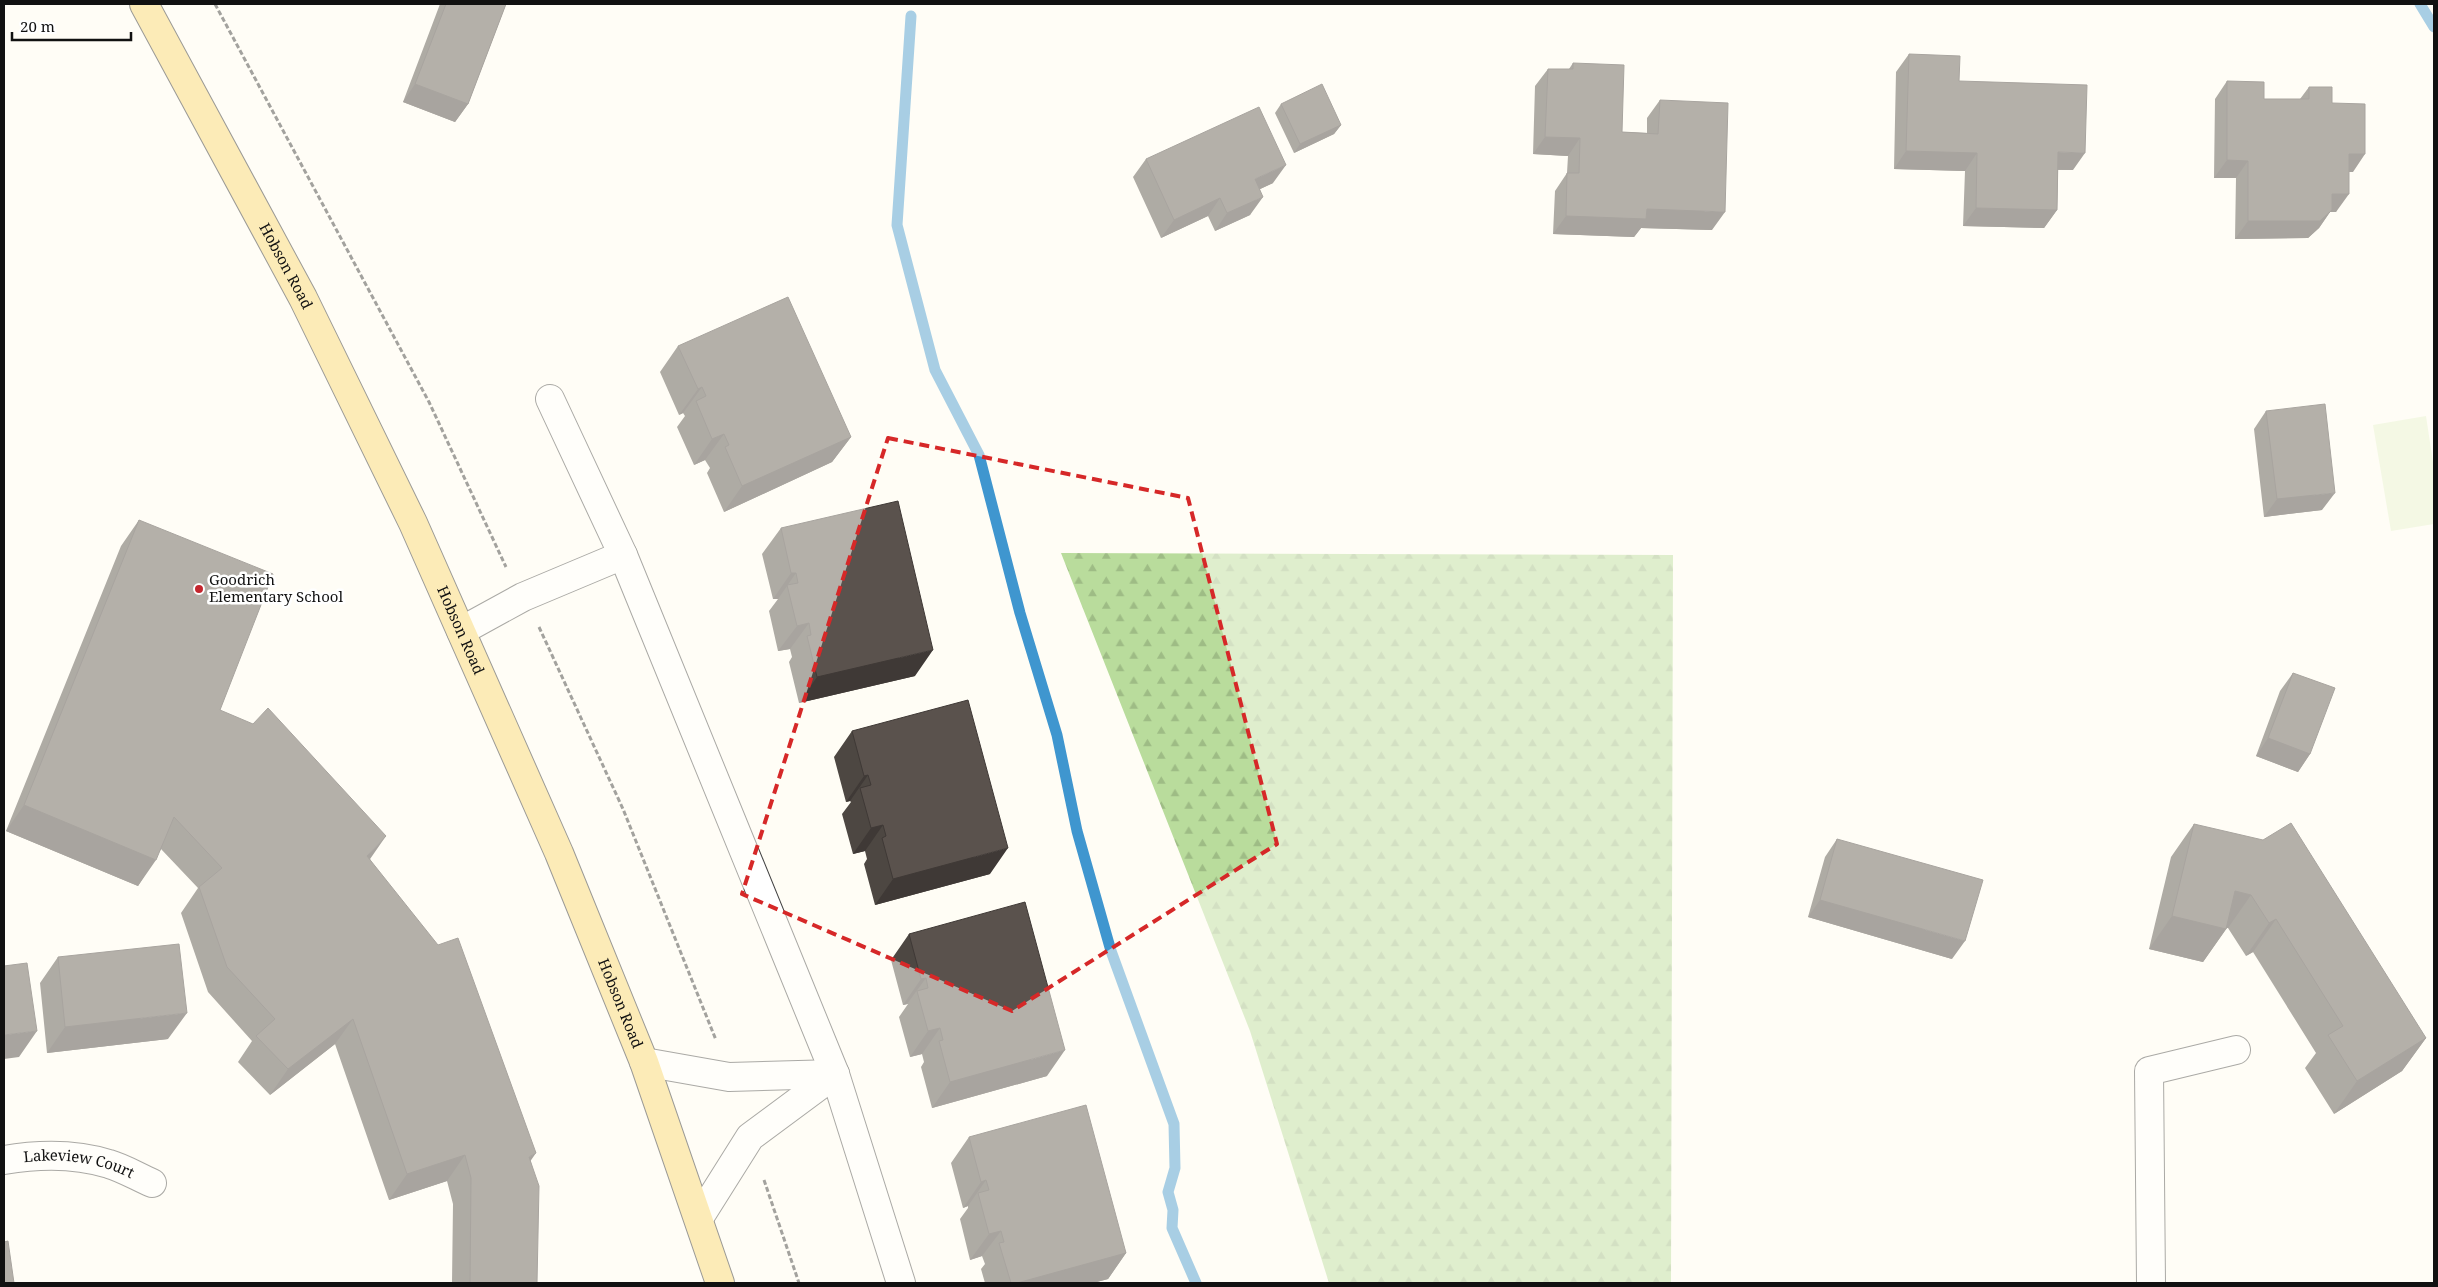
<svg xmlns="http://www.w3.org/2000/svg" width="2438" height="1287" viewBox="0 0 2438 1287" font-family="'Noto Serif',serif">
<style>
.forest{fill:url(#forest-firs)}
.pitch{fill:#e6f2cf}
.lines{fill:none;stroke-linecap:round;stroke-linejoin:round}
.stream{stroke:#3f96cf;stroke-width:11}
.minor-casing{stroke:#444;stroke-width:30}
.major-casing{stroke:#222;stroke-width:30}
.path{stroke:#333;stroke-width:3;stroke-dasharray:5 2.5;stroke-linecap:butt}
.minor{stroke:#fff;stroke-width:28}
.major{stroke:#f9d66b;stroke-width:28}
.wall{fill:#4d4742}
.shaded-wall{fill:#3f3936}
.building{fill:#5a524d;stroke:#3f3936}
.marked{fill:none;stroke:#d62828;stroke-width:4;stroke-dasharray:10 6;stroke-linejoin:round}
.poi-dot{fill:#c4262e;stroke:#fff;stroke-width:2}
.labels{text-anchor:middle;stroke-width:5;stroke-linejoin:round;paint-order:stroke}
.street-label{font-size:15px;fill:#111;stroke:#fff}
.poi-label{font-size:15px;fill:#111;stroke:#fff;text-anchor:start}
</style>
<defs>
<pattern id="forest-firs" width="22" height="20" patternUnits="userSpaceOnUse" patternTransform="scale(1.25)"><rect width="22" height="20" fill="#b9dc9c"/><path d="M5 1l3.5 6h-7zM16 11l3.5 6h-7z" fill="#9ebc85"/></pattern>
</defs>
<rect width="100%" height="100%" fill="#fffdf5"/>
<path class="forest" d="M1061,553l612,2 -2,728h-342l-79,-252z"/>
<path class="pitch" d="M2426,416l8,53v55l-43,7 -18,-106z"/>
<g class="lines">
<path class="stream" d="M2420,4l14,23
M911,16l-14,209 38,145 44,85 41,158 37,122 20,96 34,120 63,173 1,44 -7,24 5,18 -1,18 24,55"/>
<g class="minor-casing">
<g id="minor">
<path d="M550,399l73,156 212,519 66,209"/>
<path d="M461,631l62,-34 100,-42"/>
<path d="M644,1062l85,15 106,-3"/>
<path id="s1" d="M4,1160c35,-6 70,-7 105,4 14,4 29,13 43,19"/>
<path d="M699,1218l51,-81 85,-63"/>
<path d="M2151,1283l-2,-212 87,-21"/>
</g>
</g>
<g class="major-casing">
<g id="major">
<path id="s2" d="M144,4l159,294 110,225 146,330 85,209 76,221"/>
</g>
</g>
<path class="path" d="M215,4l214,398 77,165
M539,627l84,182 93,231
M764,1180l35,103"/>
<use href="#minor" class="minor"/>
<use href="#major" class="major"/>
</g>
<path class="wall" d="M440,4h66l-38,100 -13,18 -52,-20z
M1909,54l50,27 114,89h-15l-1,40 -13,18 -81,-2 2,-55 -71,-2 2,-97z
M1573,63l49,69 25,1v-15l13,-18 52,130 -71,-2 -7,9 -81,-3 2,-43 12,-18 1,-17 -35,-2 2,-68 13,-17h21z
M2227,81l37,18h36l9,-12 23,16 21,69h-4l-13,40h-6l-11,16 -11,10 -73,1 1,-61h-22l1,-79z
M1281,104l60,21 -7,9 -40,19 -19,-40z
M1146,159l127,24 -13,6 -10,26 -35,16 -7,-15 -47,22 -28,-61z
M678,346l173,91 -19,25 -108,50 -17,-39 3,-5 -5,-8 -11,5 -17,-38 8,-11 -2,-3 -4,2 -19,-43z
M2266,411l56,99 -58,7 -10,-88z
M139,520l81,190 150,149 161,303 6,121h-85l1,-79 -6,-23 -58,19 -54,-156 -65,51 -32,-33 14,-21 -44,-49 -27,-79 17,-25 -37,-39 -23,37 -132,-55 115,-285z
M781,528l134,148 -116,27 -10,-41 3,-5 -2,-8 -12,2 -9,-40 9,-12h-5l-11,-45z
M2293,673l17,81 -12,18 -42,-16 24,-65z
M852,731l138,143 -115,31 -11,-41 3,-5 -2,-8 -12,3 -11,-40 9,-12 -1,-1 -4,1 -12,-45z
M2194,824l232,214 -24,33 -68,43 -29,-46 11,-15 -63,-101 -7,4 -18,-28h-1l-24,34 -54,-13 22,-92z
M1837,839l115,120 -144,-42 17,-60z
M909,934l138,142 -115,32 -11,-41 3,-5 -2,-8 -12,3 -11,-40 9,-13 -5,1 -12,-45z
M58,957l110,82 -121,14 -7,-70z
M969,1137l157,116 -18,26 -15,4h-108l-4,-14 4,-5 -3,-8 -12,4 -10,-41 8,-11v-2l-5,2 -12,-45z"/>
<path class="shaded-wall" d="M415,84l53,20 -13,18 -52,-20z
M1341,125l-7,9 -40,19 6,-9z
M1545,137l35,1 -12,18 -35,-2z
M1906,151l71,2 -12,18 -71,-2z
M2058,152l27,1 -12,17 -27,-1z
M2349,154h16l-12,18h-17z
M2227,160l21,1 -12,17h-22z
M1286,165l-13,18 -30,14 12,-18z
M2332,194h17l-13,18h-6l-11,16 -11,10 -73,1 13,-18z
M1263,197l-13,18 -35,16 12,-18z
M1220,198l-12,18 -47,22 13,-18z
M1976,208l81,2 -13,18 -81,-2z
M1647,209l78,3 -13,18 -71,-2 -7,9 -81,-3 13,-18z
M702,387l-19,26 -4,2 19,-26z
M724,434l-19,26 -11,5 18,-26z
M851,437l-19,25 -108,50 18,-26z
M2335,493l-13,17 -58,7 13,-18z
M791,573h5l-18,26h-5z
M809,623l-19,26 -12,2 19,-25z
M933,650l-18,26 -116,27 18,-26z
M2268,738l42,16 -12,18 -42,-16z
M868,775l-18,26 -4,1 18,-26z
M24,805l132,55 -18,26 -132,-55z
M883,825l-18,26 -12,3 18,-26z
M386,836l-18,26 -1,-6z
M1008,848l-18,26 -115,31 18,-26z
M2235,891l16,4 -23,33 -16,-4z
M1820,900l145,41 -13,18 -144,-42z
M2172,916l54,13 -23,33 -54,-13z
M2276,919l-23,33 -7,4 23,-33z
M926,978l-19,26 -4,1 18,-26z
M187,1013l-19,26 -121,14 18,-26z
M353,1019l-18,25 -65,51 18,-26z
M940,1028l-18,26 -12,3 18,-26z
M37,1031l-18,26 -15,2v-24z
M2426,1038l-24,33 -68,43 23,-33z
M1065,1050l-18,26 -115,32 18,-26z
M536,1153l-18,26 11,-22z
M465,1155l-18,26 -58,19 18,-26z
M986,1180l-18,26 -5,2 18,-26z
M1001,1231l-19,25 -12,4 19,-26z
M1126,1253l-18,26 -15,4h-76z"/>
<path class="building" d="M446,4h60l-38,100 -53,-20z
M1909,54l51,2 -1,25 128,4 -2,68 -27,-1 -1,58 -81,-2 1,-55 -71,-2z
M1573,63l51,2 -2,67 36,2 2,-34 68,3 -3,109 -78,-3 -1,10 -80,-3 1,-43h12l1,-35 -35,-1 3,-68h25z
M2227,81l37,1v17h45v-12h23v16l33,1v50h-16v40h-17v16l-12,11h-72v-60l-21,-1z
M1322,84l19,41 -41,19 -19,-40z
M1259,107l27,58 -31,14 8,18 -36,16 -7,-15 -46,22 -28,-61z
M788,297l63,140 -109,49 -17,-39 4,-2 -5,-11 -12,5 -16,-38 10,-5 -4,-9 -4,2 -20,-43z
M2325,404l10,89 -58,6 -11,-88z
M898,501l35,149 -116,27 -10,-41 4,-1 -2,-12 -12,3 -10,-41 11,-2 -2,-10h-5l-10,-45z
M139,520l134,54 -53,136 33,14 15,-16 118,128 -19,20 71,89 20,-7 78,215 -7,4 10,29 -2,97h-67l1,-105 -6,-23 -58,19 -54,-155 -65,50 -32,-33 19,-17 -48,-52 -28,-80 23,-19 -48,-51 -18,43 -132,-55z
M2293,673l42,15 -25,66 -42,-16z
M968,700l40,148 -115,31 -11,-41 4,-2 -3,-11 -12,3 -11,-40 11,-3 -3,-10 -4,1 -12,-45z
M2291,823l135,215 -69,43 -29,-46 15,-9 -67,-107 -7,4 -18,-28 -16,-4 -9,38 -54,-13 22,-92 69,16z
M1837,839l146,41 -18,61 -145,-41z
M1025,902l40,148 -115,32 -11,-41 4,-1 -3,-12 -12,3 -11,-40 11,-3 -2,-10 -5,1 -12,-45z
M179,944l8,69 -122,14 -7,-70z
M27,963l10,68 -33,4v-69z
M1086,1105l40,148 -109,30h-6l-12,-40 5,-1 -3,-11 -12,3 -11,-41 11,-3 -3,-10 -5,2 -12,-45z
M8,1241l6,42h-10v-41z"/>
<path d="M0 0H2438V1287H0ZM888,438l300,60 89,346 -265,167 -270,-117z" fill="#fffdf5" fill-opacity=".55" fill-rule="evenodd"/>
<path class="marked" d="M888,438l300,60 89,346 -265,167 -270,-117z"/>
<circle class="poi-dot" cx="199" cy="589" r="5"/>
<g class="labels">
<g class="street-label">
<text dy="5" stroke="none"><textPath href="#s2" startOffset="298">Hobson Road</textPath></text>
<text dy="5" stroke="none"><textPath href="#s2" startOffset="702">Hobson Road</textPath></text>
<text dy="5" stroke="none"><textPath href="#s2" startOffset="1108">Hobson Road</textPath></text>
<text dy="5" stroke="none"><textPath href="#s1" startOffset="76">Lakeview Court</textPath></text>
</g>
<g class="poi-label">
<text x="209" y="585">Goodrich<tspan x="209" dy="17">Elementary School</tspan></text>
</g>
</g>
<rect width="2438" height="1287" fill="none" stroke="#111111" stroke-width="10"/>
<path d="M12 32v8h119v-8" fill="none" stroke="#111111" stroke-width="2.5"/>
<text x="20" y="32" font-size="15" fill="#111111" stroke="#ffffff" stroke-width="4" paint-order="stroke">20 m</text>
</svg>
